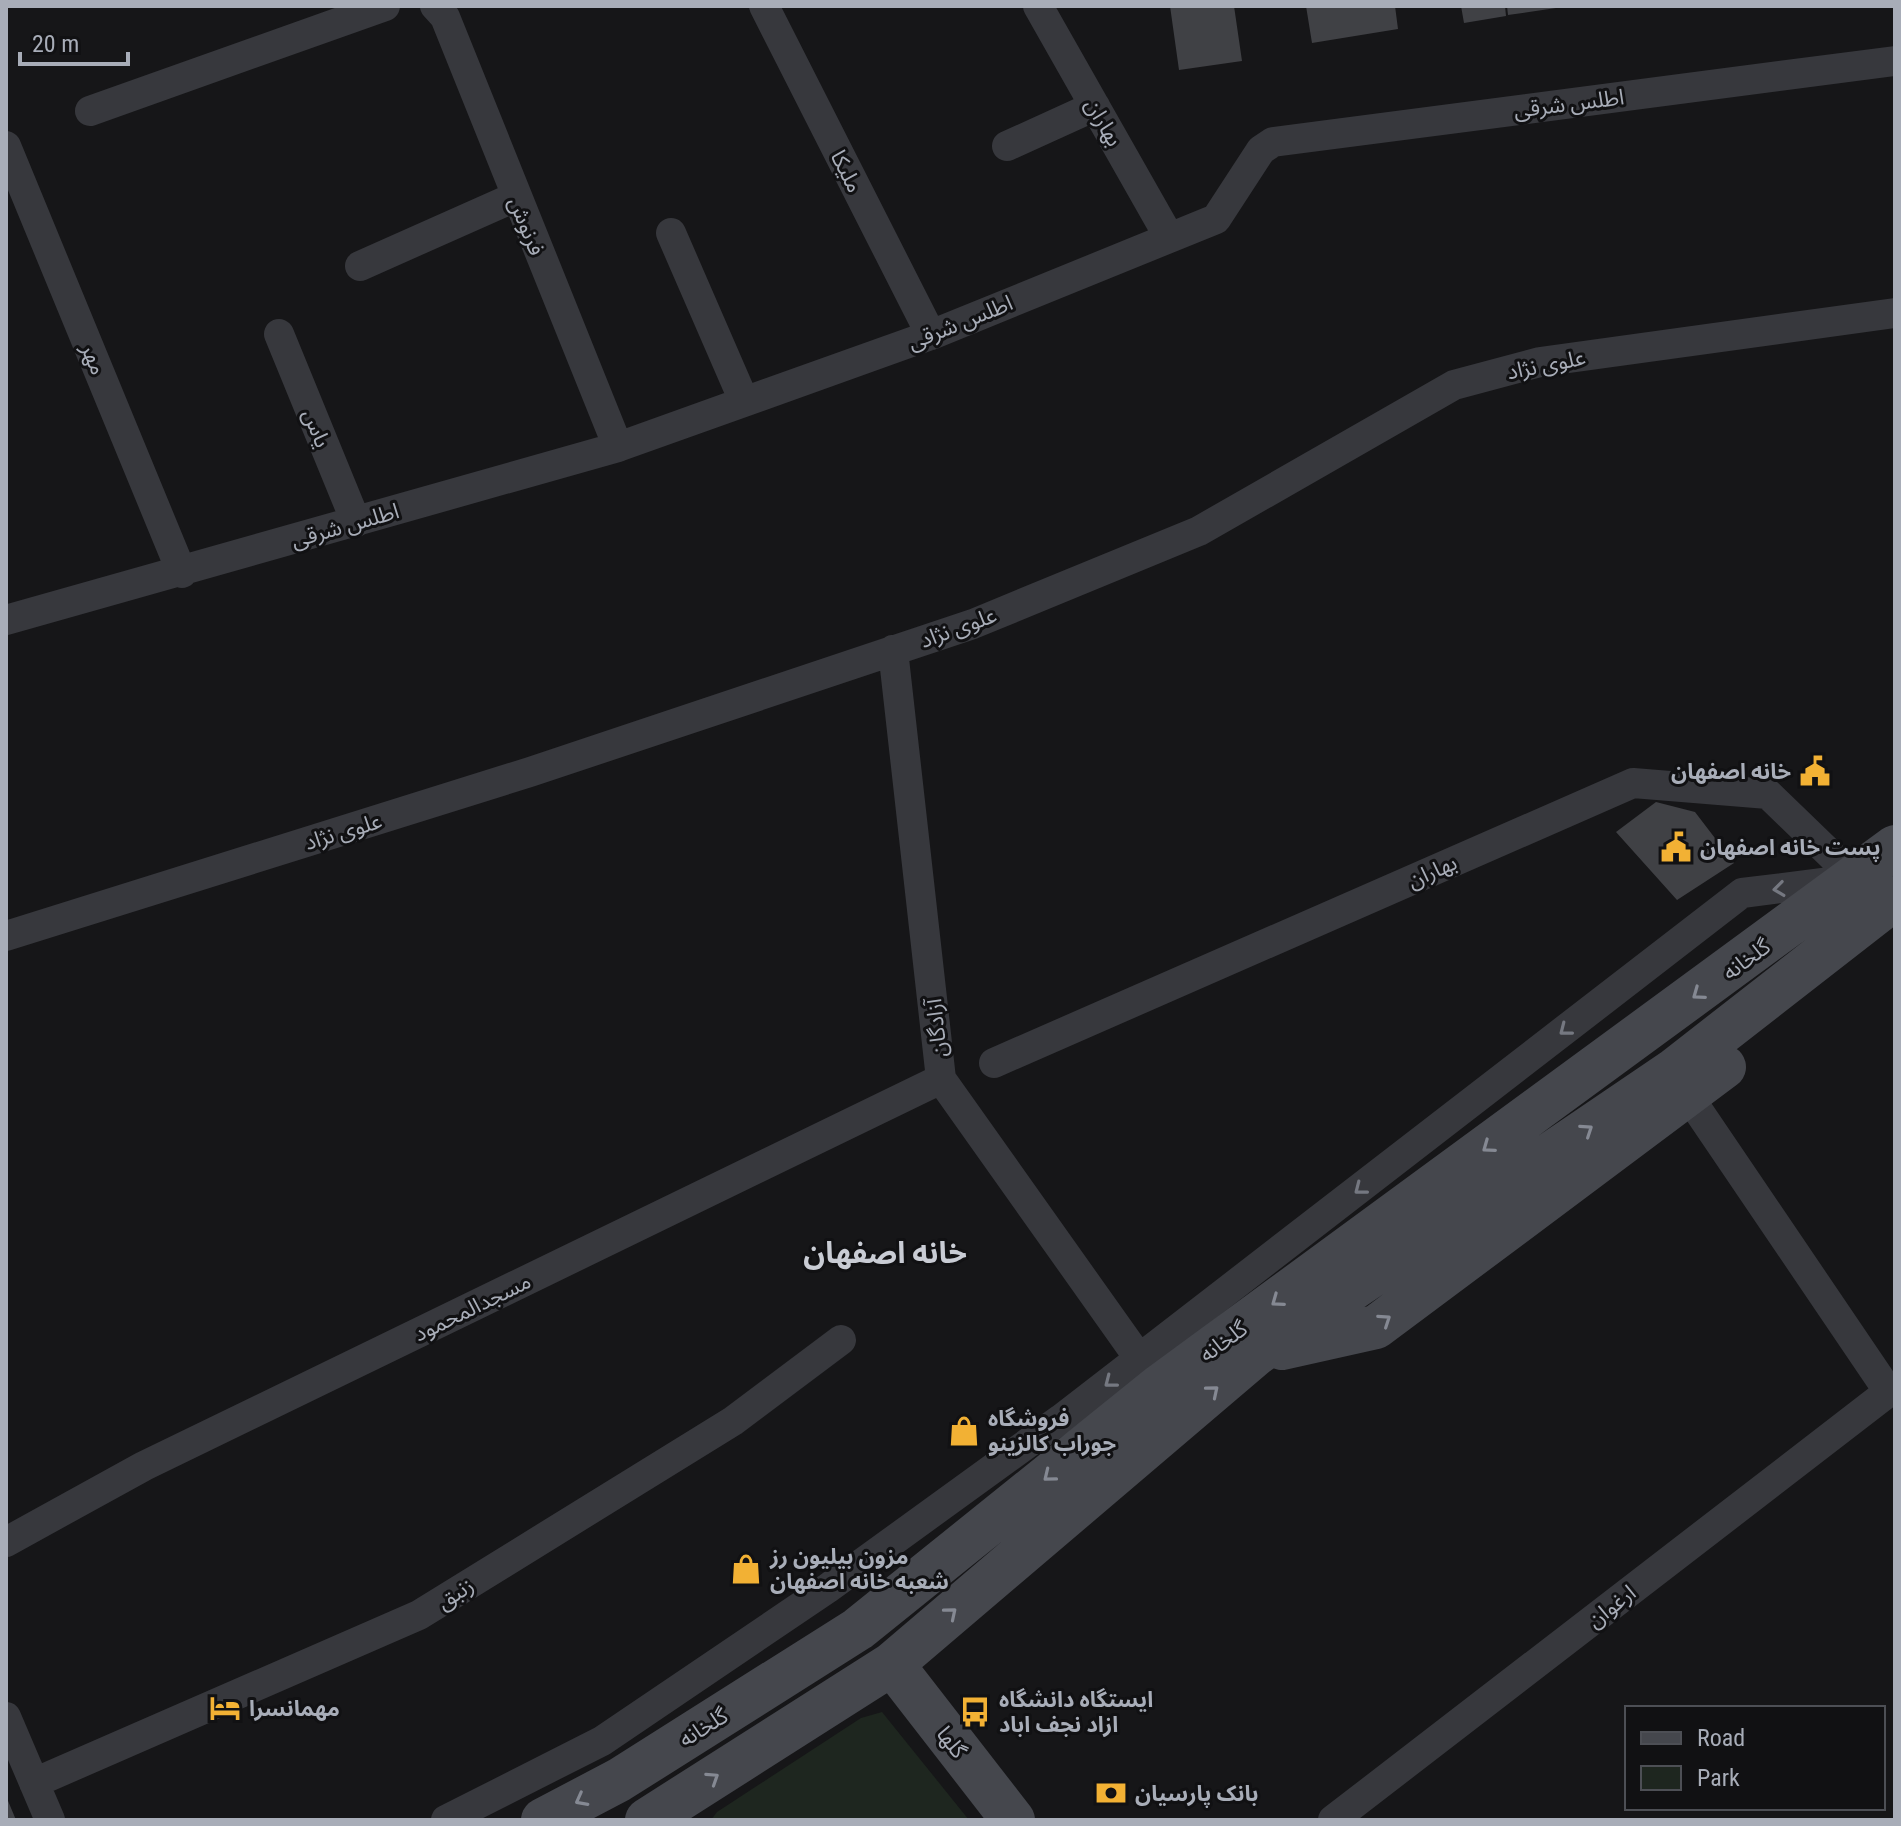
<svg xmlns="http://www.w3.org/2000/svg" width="1901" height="1826" viewBox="0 0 1901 1826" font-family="'Roboto Condensed','Noto Sans Arabic',sans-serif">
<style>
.green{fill:#1e261f}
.building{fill:#404145}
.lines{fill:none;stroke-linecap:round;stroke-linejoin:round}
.street{stroke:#37383d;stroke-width:30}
.secondary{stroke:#45474d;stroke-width:44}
.oneway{stroke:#757881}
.oneway2{stroke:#858993}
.labels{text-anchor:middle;stroke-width:6;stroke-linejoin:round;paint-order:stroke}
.street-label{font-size:22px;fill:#a8adb8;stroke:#111113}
.poi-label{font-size:22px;font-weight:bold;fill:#a8adb8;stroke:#111113;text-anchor:start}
.district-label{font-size:30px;font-weight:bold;fill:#c9ccd4;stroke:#111113}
</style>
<rect width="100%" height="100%" fill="#161618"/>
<path class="green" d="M882,1712l87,108h-258l6,-8 144,-94z"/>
<path class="building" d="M1170,6h64l8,55 -63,9z
M1306,6h89l3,23 -86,14z
M1461,6h44l1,10 -42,7z
M1507,6h49v2l-48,7z
M1656,802l39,10 39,51 -57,37 -61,-68z
M6,1796l10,24h-10z"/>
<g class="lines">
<path class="street" d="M435,6l10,11 173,430
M764,6l167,329
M1038,6l131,231
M90,111l295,-105
M6,146l176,427
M1007,146l88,-40
M671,233l73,168
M360,266l155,-69
M279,334l77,188
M6,620l612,-173 313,-112 285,-116 45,-69 12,-8 622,-81
M893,650l48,429 210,296
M6,936l524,-164 443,-148 226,-93 255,-146 86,-23 355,-49
M994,1063l639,-280 135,11 88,85
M1689,1097l200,295
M6,1542l138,-76 797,-387
M6,1717l44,103
M34,1783l385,-168 314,-194 108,-81
M446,1820l156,-79 226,-153 233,-169 681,-526 104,-13
M1333,1820l562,-433"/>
<path class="secondary" d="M1282,1348l94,-21 348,-260
M892,1664l121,156
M543,1820l76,-40 239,-151 302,-243 735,-539
M647,1820l245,-156 364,-310 417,-283 222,-173"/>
</g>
<defs><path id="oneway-chevron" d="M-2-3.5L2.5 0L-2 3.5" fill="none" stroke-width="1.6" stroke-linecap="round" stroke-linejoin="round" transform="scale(2)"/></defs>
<g class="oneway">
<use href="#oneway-chevron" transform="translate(1779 889) rotate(173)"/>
<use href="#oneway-chevron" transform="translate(1565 1030) rotate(142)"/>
<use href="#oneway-chevron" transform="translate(1360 1189) rotate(142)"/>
<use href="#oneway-chevron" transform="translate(1110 1382) rotate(142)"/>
</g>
<g class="oneway2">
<use href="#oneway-chevron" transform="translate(1698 994) rotate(144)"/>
<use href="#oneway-chevron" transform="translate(1587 1130) rotate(-34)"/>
<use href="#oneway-chevron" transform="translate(1488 1147) rotate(144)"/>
<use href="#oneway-chevron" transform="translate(1277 1301) rotate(144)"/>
<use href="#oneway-chevron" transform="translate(1385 1320) rotate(-34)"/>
<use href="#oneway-chevron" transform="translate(1213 1391) rotate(-40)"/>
<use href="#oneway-chevron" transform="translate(1049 1476) rotate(141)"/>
<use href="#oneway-chevron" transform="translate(951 1613) rotate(-40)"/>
<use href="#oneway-chevron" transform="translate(713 1778) rotate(-33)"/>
<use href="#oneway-chevron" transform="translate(581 1800) rotate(152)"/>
</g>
<defs>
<g id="civic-bare" transform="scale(2.4)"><path d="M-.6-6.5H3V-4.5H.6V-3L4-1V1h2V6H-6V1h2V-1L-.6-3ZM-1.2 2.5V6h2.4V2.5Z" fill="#f2b134" stroke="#111113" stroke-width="2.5" paint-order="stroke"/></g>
<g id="shop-bare" transform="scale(2.4)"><path d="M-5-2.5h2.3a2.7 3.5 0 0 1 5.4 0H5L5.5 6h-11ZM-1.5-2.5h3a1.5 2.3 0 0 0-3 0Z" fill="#f2b134" stroke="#111113" stroke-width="2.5" paint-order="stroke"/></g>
<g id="hotel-bare" transform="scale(2.4)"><path d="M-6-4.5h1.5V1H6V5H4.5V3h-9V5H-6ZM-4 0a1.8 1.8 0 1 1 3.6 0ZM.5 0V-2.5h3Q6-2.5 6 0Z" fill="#f2b134" stroke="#111113" stroke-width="2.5" paint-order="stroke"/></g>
<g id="bus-bare" transform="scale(2.4)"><path d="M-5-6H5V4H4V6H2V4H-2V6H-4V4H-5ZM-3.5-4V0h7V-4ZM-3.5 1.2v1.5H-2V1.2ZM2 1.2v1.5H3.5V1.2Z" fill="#f2b134" stroke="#111113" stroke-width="2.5" paint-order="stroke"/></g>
<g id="bank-bare" transform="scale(2.4)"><path d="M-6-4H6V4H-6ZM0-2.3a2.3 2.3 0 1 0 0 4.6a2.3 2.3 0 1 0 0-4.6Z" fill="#f2b134" stroke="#111113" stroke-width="2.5" paint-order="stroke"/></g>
</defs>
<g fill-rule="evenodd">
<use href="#civic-bare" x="1815" y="771"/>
<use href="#civic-bare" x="1676" y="847"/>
<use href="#shop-bare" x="964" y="1431"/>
<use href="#shop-bare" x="746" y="1569"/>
<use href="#hotel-bare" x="225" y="1708"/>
<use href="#bus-bare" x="975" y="1712"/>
<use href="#bank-bare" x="1111" y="1793"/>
</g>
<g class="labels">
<g class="street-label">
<text transform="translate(1569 103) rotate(-7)" y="8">اطلس شرقی</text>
<text transform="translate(1104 122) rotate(60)" y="8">بهاران</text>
<text transform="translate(847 171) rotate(63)" y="8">ملیکا</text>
<text transform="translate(527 226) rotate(68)" y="8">فرنوش</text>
<text transform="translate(960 322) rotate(-22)" y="8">اطلس شرقی</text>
<text transform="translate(94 359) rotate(68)" y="8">مهر</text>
<text transform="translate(1546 364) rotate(-11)" y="8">علوی نژاد</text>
<text transform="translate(317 428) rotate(68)" y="8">یاس</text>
<text transform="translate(345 525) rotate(-16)" y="8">اطلس شرقی</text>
<text transform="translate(958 627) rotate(-20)" y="8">علوی نژاد</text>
<text transform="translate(343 831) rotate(-17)" y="8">علوی نژاد</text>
<text transform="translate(1432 871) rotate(-24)" y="8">بهاران</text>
<text transform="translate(1746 959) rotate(-36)" y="8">گلخانه</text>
<text transform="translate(936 1028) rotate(-96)" y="8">آزادگان</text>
<text transform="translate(472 1307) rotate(-26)" y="8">مسجدالمحمود</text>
<text transform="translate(1223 1341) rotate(-36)" y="8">گلخانه</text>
<text transform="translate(455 1593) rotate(-32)" y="8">زنبق</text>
<text transform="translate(1611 1606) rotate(-38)" y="8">ارغوان</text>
<text transform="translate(703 1727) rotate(-32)" y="8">گلخانه</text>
<text transform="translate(952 1742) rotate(52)" y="8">گلها</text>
</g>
<g class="poi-label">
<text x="1791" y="779" text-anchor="end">خانه اصفهان</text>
<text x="1700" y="855">پست خانه اصفهان</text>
<text x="988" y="1426">فروشگاه<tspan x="988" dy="25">جوراب کالزینو</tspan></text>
<text x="770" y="1564">مزون بیلیون رز<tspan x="770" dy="25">شعبه خانه اصفهان</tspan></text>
<text x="999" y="1707">ایستگاه دانشگاه<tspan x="999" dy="25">ازاد نجف اباد</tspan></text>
<text x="249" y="1716">مهمانسرا</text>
<text x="1135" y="1801">بانک پارسیان</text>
</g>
<g class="district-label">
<text x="885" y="1263">خانه اصفهان</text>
</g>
</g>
<rect width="1901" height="1826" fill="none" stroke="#a8adb8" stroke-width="16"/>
<rect x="1625" y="1706" width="260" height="104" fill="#111113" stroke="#4d4f55" stroke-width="2"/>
<rect x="1641" y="1732" width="40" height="12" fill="#45474d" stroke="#4d4f55" stroke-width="2"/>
<text x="1697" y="1746" font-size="24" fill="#a8adb8">Road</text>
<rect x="1641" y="1766" width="40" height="24" fill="#1e261f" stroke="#4d4f55" stroke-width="2"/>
<text x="1697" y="1786" font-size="24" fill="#a8adb8">Park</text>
<path d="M20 52v12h108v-12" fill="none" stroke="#a8adb8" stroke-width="4"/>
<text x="32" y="52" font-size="24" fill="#a8adb8" stroke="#111113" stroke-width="6" paint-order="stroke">20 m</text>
</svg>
